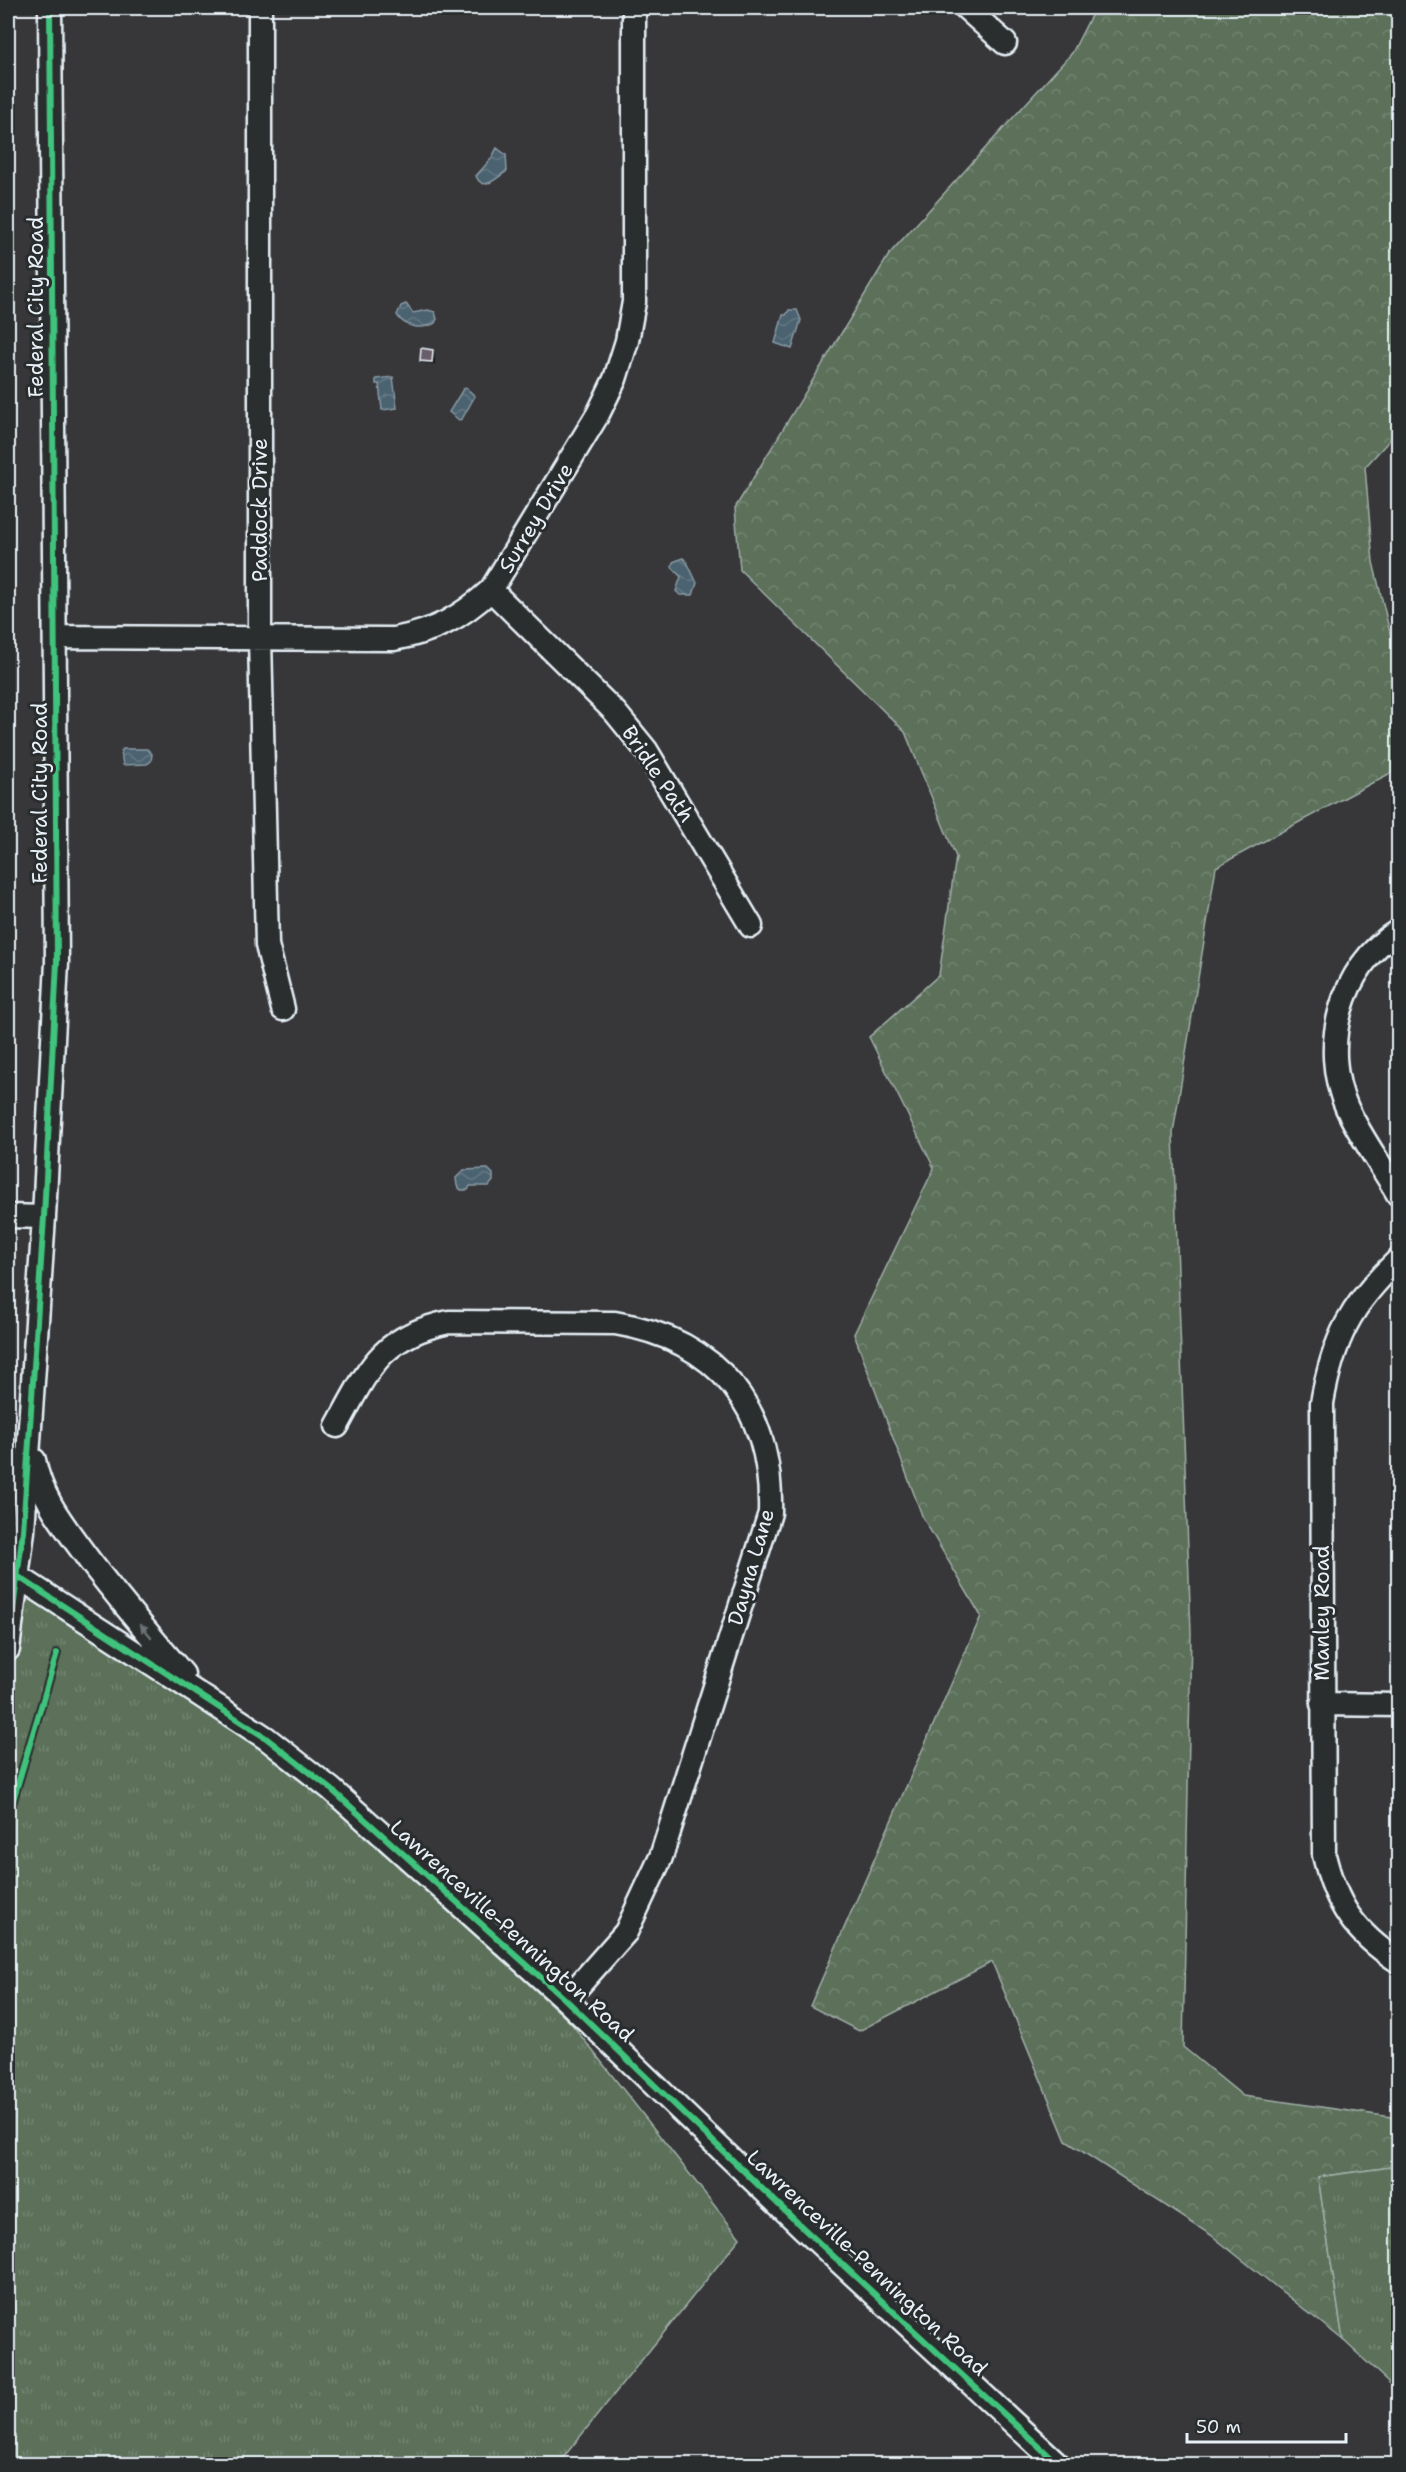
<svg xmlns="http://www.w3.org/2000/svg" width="1406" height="2472" viewBox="0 0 1406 2472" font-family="'Shantell Sans',sans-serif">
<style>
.forest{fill:url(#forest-crowns);stroke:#a2b0a9;stroke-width:1.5}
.park{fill:url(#park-tufts);stroke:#a2b0a9;stroke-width:1.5}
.water{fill:url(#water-waves);stroke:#8a9ba6;stroke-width:1.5}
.building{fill:#6a5d6a;stroke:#e8f1f8;stroke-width:1.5;filter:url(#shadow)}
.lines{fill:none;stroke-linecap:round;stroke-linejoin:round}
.minor-casing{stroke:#e8f1f8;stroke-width:27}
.minor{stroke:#2a2d2e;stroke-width:22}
.cycleway-casing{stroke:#2a2d2e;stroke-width:10}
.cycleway{stroke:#40c37c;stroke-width:6}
.oneway{fill:#6c7275}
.labels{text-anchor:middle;stroke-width:6;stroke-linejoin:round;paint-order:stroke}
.street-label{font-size:21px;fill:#e8f1f8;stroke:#2a2d2e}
</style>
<defs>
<pattern id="forest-crowns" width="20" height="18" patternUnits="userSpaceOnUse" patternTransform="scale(1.5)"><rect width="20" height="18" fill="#5b705a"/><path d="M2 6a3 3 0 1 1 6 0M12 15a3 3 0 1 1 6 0" fill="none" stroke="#738572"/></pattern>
<pattern id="park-tufts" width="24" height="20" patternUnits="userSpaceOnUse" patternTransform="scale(1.5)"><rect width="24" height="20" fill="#5b705a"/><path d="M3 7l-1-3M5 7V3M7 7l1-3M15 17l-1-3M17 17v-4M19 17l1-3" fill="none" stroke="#738572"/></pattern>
<pattern id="water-waves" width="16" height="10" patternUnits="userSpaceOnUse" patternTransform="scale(1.5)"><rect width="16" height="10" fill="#4b626f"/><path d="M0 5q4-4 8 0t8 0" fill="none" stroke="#657984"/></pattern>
<filter id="shadow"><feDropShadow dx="6" dy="4" stdDeviation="0" flood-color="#0009"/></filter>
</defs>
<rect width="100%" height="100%" fill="#37373a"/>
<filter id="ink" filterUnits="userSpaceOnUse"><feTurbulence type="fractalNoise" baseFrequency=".0167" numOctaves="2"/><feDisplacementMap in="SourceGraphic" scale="12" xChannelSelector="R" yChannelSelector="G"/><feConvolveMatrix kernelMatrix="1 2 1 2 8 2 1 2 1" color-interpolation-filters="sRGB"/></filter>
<g filter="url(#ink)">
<path class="forest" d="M1095,8h303v423l-33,36 8,95 25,104v103l-182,98 -43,266 18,500 -8,414 60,49 155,22v48l-80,11 25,163 -132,-105 -145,-94 -74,-179 -133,69 -49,-25 171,-390 -58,-98 -69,-184 80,-166 -65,-131 70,-62 17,-118 -51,-125 -165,-162 -5,-62 155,-255 182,-200z"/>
<path class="park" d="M24,1591l249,164 60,49 237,218 170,216 -182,226h-550v-786z
M1398,2166v225l-55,-51 -25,-163z"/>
<path class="water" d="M497,148l9,7 1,16c-11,7 -24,22 -31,5l15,-17z
M406,304l7,9 15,-3 7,2 2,7 -2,4c-13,7 -30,5 -38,-8l4,-9z
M789,310h8l4,10 -9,29 -17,-6 8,-28h3z
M393,377l4,31 -15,2 -3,-26h-3v-5z
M466,388l9,8 -13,23 -3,1 -10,-8 14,-23z
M683,558l4,4 10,21 -4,12h-13l-4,-4 5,-14 -9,-10 1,-5z
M123,749h24l5,5 -1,7 -4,3 -24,1 -2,-13z
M488,1169l5,5v7l-4,5h-19l-2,4h-7l-4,-4 -1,-8 8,-8z"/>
<path class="building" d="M421,348l12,2 -1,12 -12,-1z"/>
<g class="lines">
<g class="minor-casing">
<path id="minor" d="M260,8v630l7,307 16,64
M966,8l39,35
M491,590l124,122 31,38 105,176
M55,637l339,2c42,-8 66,-21 97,-49l107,-176 17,-35 12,-38 7,-39v-294
M1398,931c-57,35 -79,116 -51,177 14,30 35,58 51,86
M8,1216l36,1
M1398,1260c-47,44 -65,79 -76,143l2,452c12,50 31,78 74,106
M337,1426c31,-56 43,-90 112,-104l166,1c104,17 158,86 155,190l-109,344 -35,75 -60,68
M34,1460c7,39 32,68 55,100 30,39 62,77 94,114
M8,1484l20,-22
M8,1570l258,168 65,51 235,211 237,228 255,236
M8,1649l15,-118 21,-314 13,-255 -7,-954
M1322,1704l76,1"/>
</g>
<use href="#minor" class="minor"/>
<g class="cycleway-casing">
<path id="cycleway" d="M8,1570l258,168 65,51 235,211 237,228 255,236
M8,1649l15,-118 21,-314 13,-255 -7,-954
M8,1817l49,-164"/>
</g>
<use href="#cycleway" class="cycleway"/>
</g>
<defs><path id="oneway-solid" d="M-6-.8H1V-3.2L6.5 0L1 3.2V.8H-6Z" transform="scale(1.5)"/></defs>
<use class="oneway" href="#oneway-solid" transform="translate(146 1631) rotate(-130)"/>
</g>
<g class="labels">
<g class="street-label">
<text transform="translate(36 307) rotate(-90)" y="7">Federal City Road</text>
<text transform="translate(260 510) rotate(-90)" y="7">Paddock Drive</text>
<text transform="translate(536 518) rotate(-59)" y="7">Surrey Drive</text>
<text transform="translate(658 774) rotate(56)" y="7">Bridle Path</text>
<text transform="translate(40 793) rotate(-90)" y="7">Federal City Road</text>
<text transform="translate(751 1567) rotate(-74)" y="7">Dayna Lane</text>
<text transform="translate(1322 1613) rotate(-90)" y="7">Manley Road</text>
<text transform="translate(512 1931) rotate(42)" y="7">Lawrenceville-Pennington Road</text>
<text transform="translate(867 2263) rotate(43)" y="7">Lawrenceville-Pennington Road</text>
</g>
</g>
<rect width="1406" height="2472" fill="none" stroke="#2a2d2e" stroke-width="30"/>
<rect x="15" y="15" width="1376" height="2442" fill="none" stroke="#e8f1f8" stroke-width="2" filter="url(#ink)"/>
<path d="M1187 2433v9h159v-9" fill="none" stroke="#e8f1f8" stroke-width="3"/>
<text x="1196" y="2433" font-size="18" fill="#e8f1f8" stroke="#2a2d2e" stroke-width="4.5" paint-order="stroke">50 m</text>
</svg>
